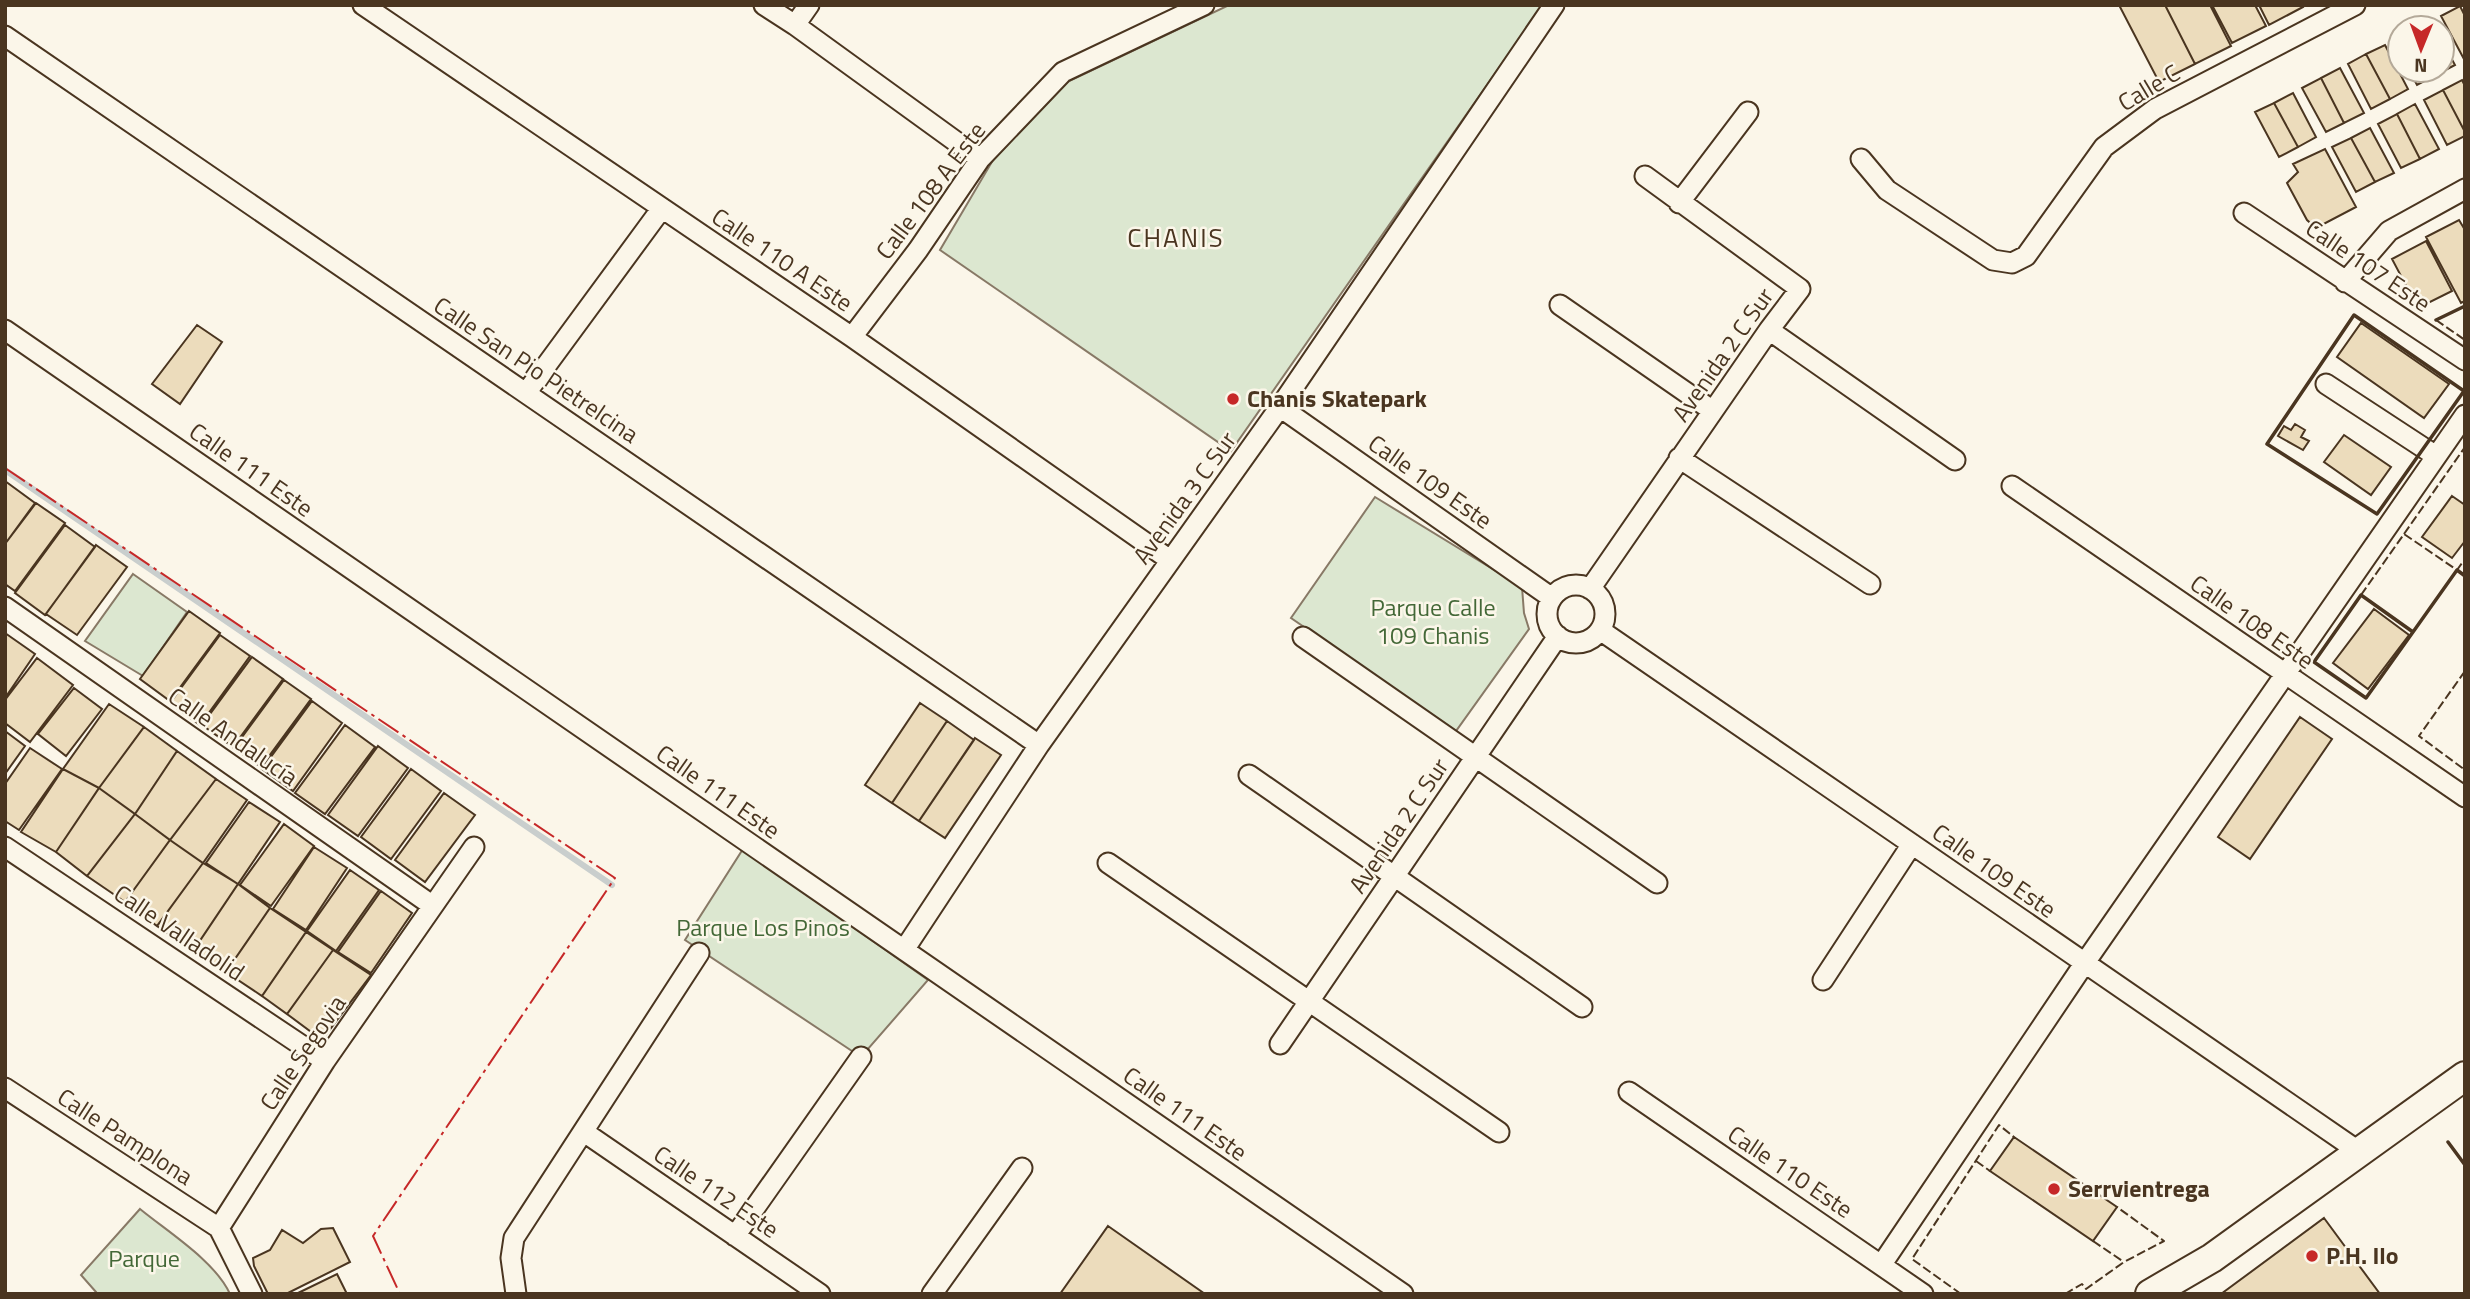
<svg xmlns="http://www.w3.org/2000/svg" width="2470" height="1299" viewBox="0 0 2470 1299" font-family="'Titillium Web',sans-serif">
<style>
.green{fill:#dce7d0;stroke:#887966;stroke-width:2}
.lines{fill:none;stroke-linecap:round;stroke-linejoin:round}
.stream{stroke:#c9cecd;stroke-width:6}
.building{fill:#ecdcbc;stroke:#4a3520;stroke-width:2}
.street-casing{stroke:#4a3520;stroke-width:23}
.secondary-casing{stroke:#4a3520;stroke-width:32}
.street{stroke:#fbf6e9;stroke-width:19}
.secondary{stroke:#fbf6e9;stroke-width:28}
.fence{stroke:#4a3520;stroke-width:2;stroke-dasharray:9 3.5;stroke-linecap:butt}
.wall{stroke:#4a3520;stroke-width:3.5}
.power{stroke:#c62828;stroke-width:2;stroke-dasharray:24 5 3.5 5;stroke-linecap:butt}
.poi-dot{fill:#c62828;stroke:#fbf6e9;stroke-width:2.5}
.labels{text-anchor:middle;stroke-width:5;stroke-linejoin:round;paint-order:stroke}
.street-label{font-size:24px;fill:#4a3520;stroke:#fbf6e9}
.poi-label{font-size:24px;font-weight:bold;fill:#4a3520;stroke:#fbf6e9;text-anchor:start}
.park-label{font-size:24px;fill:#436837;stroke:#fbf6e9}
.neighbourhood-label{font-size:26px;letter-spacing:2px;fill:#4a3520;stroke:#fbf6e9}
</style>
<rect width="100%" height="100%" fill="#fbf6e9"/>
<path class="green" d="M1229,5h314l-312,446 -291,-201 53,-90 74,-78z
M1375,497l147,90 2,26 5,16 -73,102 -165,-113z
M133,574l54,38 -44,64 -58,-35z
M743,849l185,131 -67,77 -176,-117z
M140,1209c28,23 75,52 90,85h-135l1,-2 -15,-17z"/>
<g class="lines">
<path class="stream" d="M5,470l607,415"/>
</g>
<path class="building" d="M2119,5h46l30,59 -36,18z
M2165,5h45l21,41 -36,18z
M2212,5h43l11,21 -34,17z
M2259,5h43l1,2 -34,18z
M2460,6l5,10v45l-24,-45z
M2442,41l13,24 -19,10 -3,-5h9z
M2385,45l23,44 -18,10 -24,-45z
M2366,54l24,45 -19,10 -23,-45z
M2340,68l24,45 -20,10 -23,-45z
M2409,70h24l3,5 -19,10z
M2321,78l23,45 -18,9 -24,-44z
M2462,80l3,6v46l-22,-42z
M2443,90l22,42v4l-18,9 -23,-45z
M2293,93l23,44 -18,10 -24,-44z
M2274,103l24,44 -19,10 -24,-45z
M2415,104l24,45 -19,10 -23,-45z
M2397,114l23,45 -19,9 -23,-44z
M2370,128l24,45 -19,9 -24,-44z
M2351,138l24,44 -19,10 -24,-45z
M2325,149l31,58 -40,21 -9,-8 -20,-37 11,-11 -5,-8z
M2459,220l6,10v71l-4,2 -35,-66z
M2426,241l26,50 -30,15 -7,-13 -4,2 -19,-36z
M2361,323l88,61 -25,34 -87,-61z
M197,325l25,17 -42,62 -28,-20z
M2295,424l10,6 -4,7 8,4 -6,9 -25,-14 6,-10 7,4z
M2344,435l47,32 -20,28 -47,-33z
M5,481l30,22 -30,41z
M2452,496l13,9v36l-13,17 -30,-21z
M36,503l29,20 -50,68 -10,-7v-40z
M65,525l30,22 -50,68 -30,-22z
M96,545l31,22 -50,68 -31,-21z
M2374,609l35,26 -41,54 -35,-26z
M189,611l31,22 -50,68 -30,-22z
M5,633l30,21 -30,44z
M220,635l30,21 -50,69 -30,-22z
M252,657l31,22 -50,68 -31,-22z
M37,658l36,27 -43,57 -25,-19v-23z
M284,680l27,19 -50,68 -27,-19z
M74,688l28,21 -36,47 -28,-22z
M312,701l30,22 -49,68 -31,-22z
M920,703l27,18 -55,82 -27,-18z
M109,704l35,23 -45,61 -36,-19z
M2300,717l32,22 -82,120 -32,-22z
M947,721l27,19 -55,81 -27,-18z
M345,725l30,22 -50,67 -30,-21z
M144,727l33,24 -42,63 -36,-26z
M5,731l20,15 -20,28z
M975,738l26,17 -56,83 -26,-17z
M378,746l30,22 -50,68 -30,-21z
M30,748l32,21 -43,61 -14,-9v-37z
M177,751l39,28 -46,61 -35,-26z
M63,769l36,19 -43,64 -35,-20z
M411,769l30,22 -50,68 -30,-22z
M216,779l31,21 -44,63 -33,-23z
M99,788l36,26 -48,62 -31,-24z
M444,793l31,22 -50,67 -30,-22z
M249,802l31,20 -42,62 -32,-21z
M135,814l35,26 -45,62 -38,-26z
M284,824l30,22 -43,60 -31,-21z
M170,840l33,23 -46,63 -32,-24z
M314,847l33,21 -41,62 -33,-21z
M203,863l35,21 -45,67 -36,-25z
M350,870l29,20 -43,61 -29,-20z
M238,884l32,24 -44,64 -33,-21z
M381,891l31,22 -41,60 -33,-21z
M270,908l36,24 -44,64 -36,-24z
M306,932l27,18 -46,64 -25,-18z
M333,950l38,25 -49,65 -35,-26z
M2014,1137l103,70 -24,34 -103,-70z
M2324,1218l56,76h-159z
M1108,1226l97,68h-145z
M333,1228l17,34 -64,32h-18l-14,-28 -1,-8 17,-8 12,-20 21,13 18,-14z
M337,1274l10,20h-51z"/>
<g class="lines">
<g class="street-casing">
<path id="street" d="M363,5l489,332 318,223
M764,5l31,20 185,134
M795,25l14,-20
M5,36l1034,709
M1861,159l26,31 106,70 19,3 14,-7 78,-109 51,-38 200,-104
M1679,203l69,-91
M2244,213l221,147
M2345,282l44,-51 76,-42
M1560,305l153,106
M5,330l1398,964
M1769,330l186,130
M852,337l66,-87 62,-91 83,-87 141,-67
M2326,384l110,72
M526,393l136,-185
M1280,407l272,191
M1679,458l191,126
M2012,486l453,311
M1547 614a29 29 0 1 1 58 0a29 29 0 1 1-58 0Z
M1590,589l179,-259 31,-41 -155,-113
M5,607l428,299
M1600,630c255,173 507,349 761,523
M1303,637l354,246
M1249,775l333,232
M5,847l320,214
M1108,863l391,269
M904,950l135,-205 241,-338 274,-402
M1823,980l89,-136
M1280,1044l278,-408
M5,1088l214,140 33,66
M1629,1092l294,202
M584,1132l236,162
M219,1228l106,-167 149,-214
M735,1236l126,-179
M1882,1264l202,-300 381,-549
M516,1294l-5,-36 3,-20 185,-285
M932,1294l90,-126"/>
</g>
<g class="secondary-casing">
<path id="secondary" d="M2150,1294l62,-36 253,-182"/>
</g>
<use href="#street" class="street"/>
<use href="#secondary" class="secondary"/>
<path class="fence" d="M2436,320l29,20
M2404,534l61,-87
M2361,595l43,-61 53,36 8,-11
M2465,671l-46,65 46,34
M1976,1161l14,10
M2093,1241l31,21
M1961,1294l-49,-35 87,-134 15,12
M2065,1294l17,-10 4,5 38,-27 40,-21 -47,-34"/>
<path class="wall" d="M2354,315l110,76 -87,123 -110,-70z
M2436,320l29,-14
M2361,595l52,37 -47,66 -52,-36z
M2413,632l44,-62 8,6
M2448,1142l17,23"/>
<path class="power" d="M5,468l610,410 -242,358 27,58"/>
</g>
<g class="poi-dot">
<circle cx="1233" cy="399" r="7"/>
<circle cx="2054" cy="1189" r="7"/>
<circle cx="2312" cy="1256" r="7"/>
</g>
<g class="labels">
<g class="street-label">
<text transform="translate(2149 88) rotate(-31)" y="8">Calle C</text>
<text transform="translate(931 191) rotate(-53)" y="8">Calle 108 A Este</text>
<text transform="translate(782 260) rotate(34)" y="8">Calle 110 A Este</text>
<text transform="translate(2368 266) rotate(34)" y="8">Calle 107 Este</text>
<text transform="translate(1723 355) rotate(-55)" y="8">Avenida 2 C Sur</text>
<text transform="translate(536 370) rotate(34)" y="8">Calle San Pio Pietrelcina</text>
<text transform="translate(251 470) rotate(35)" y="8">Calle 111 Este</text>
<text transform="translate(1430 482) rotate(35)" y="8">Calle 109 Este</text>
<text transform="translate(1185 498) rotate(-54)" y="8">Avenida 3 C Sur</text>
<text transform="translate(2252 622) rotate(35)" y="8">Calle 108 Este</text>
<text transform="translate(233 737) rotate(35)" y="8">Calle Andalucía</text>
<text transform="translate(718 792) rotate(35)" y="8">Calle 111 Este</text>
<text transform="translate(1399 826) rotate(-56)" y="8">Avenida 2 C Sur</text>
<text transform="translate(1994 871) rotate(35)" y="8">Calle 109 Este</text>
<text transform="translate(179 933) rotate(34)" y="8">Calle Valladolid</text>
<text transform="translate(303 1053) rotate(-56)" y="8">Calle Segovia</text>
<text transform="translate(1185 1114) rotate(35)" y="8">Calle 111 Este</text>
<text transform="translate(125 1137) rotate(33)" y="8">Calle Pamplona</text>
<text transform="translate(1790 1172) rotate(34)" y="8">Calle 110 Este</text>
<text transform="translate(716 1192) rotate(34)" y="8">Calle 112 Este</text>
</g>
<g class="poi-label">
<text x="1247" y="407">Chanis Skatepark</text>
<text x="2068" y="1197">Serrvientrega</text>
<text x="2326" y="1264">P.H. Ilo</text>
</g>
<g class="park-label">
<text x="1433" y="616">Parque Calle<tspan x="1433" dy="28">109 Chanis</tspan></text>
<text x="763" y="936">Parque Los Pinos</text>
<text x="144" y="1267">Parque</text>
</g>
<g class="neighbourhood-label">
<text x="1176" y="247">CHANIS</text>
</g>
</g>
<rect width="2470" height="1299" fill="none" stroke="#4a3520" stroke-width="14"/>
<g transform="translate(2421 49) rotate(181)"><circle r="33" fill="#fbf6e9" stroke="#b4a999" stroke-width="2"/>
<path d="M0-5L12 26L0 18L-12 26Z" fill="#c62828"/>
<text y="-10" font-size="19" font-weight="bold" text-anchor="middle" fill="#4a3520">N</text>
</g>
</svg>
